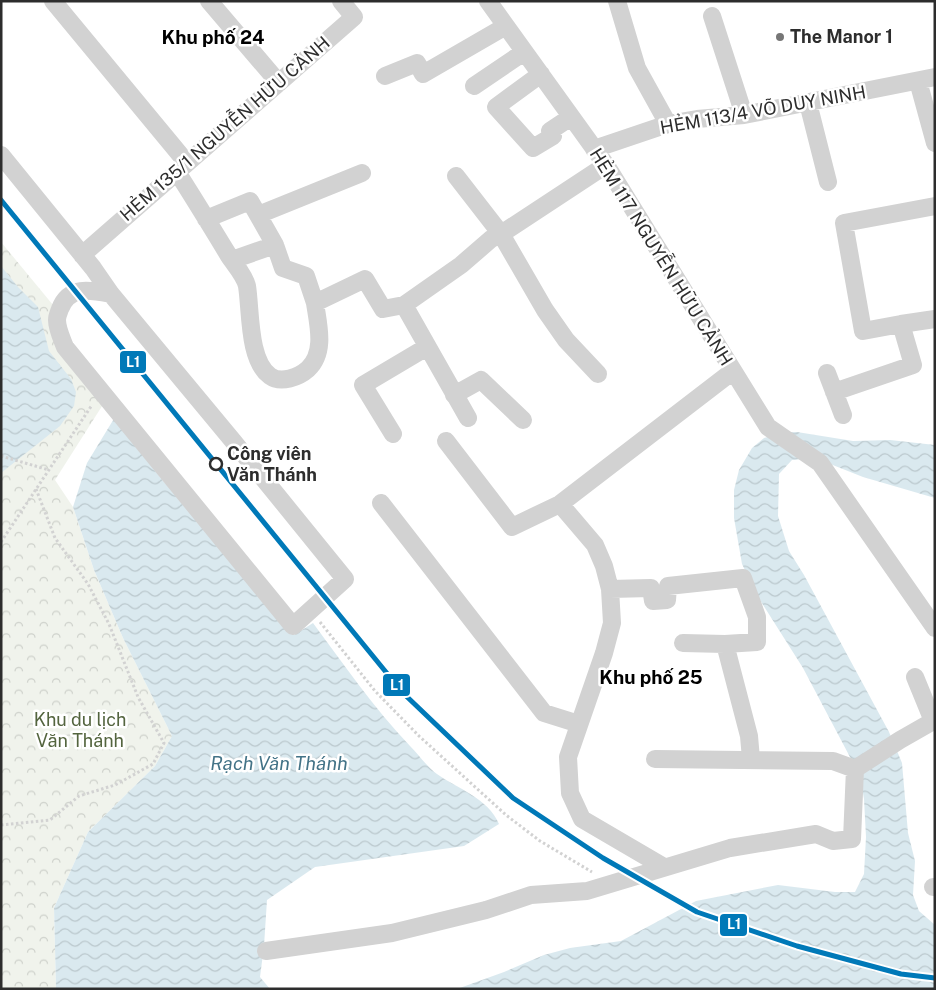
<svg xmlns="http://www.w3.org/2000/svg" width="936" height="990" viewBox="0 0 936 990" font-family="'Public Sans',sans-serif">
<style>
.park{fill:url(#park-crowns)}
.water{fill:url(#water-waves)}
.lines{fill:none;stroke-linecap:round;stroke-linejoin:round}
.path{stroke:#d2d2d2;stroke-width:3;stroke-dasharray:2.5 2.5;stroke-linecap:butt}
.minor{stroke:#d2d2d2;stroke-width:18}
.metro-1-casing{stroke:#fff;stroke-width:9}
.metro-1{stroke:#0079b8;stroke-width:5}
.poi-dot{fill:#767676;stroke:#fff;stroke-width:2}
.stop-dot{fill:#fff;stroke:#2d2d2d;stroke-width:2.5}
.labels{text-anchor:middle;stroke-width:5;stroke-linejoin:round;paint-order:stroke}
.poi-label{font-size:18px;font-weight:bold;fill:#2d2d2d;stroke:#fff;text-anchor:start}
.street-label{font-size:18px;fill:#2d2d2d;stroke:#fff}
.stop-label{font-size:18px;font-weight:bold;fill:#2d2d2d;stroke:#fff;text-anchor:start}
.park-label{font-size:18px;fill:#54653f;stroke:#fff}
.neighbourhood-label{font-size:19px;font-weight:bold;fill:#000;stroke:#fff}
.water-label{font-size:19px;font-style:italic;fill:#437387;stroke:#fff}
.line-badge{stroke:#fff;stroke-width:2}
.badge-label{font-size:14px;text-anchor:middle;font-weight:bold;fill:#fff}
</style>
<defs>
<pattern id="park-crowns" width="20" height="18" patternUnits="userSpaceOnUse" patternTransform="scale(1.25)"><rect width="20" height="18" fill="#f0f3ec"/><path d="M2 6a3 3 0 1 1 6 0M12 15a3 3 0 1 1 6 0" fill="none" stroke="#ced1cb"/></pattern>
<pattern id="water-waves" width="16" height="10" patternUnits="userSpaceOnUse" patternTransform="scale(1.25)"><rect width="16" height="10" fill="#dae9ef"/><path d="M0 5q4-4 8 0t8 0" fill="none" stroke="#bbc8cd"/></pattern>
</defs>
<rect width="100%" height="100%" fill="#fff"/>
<path class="park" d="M1,242l52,63 51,98 -49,77 18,27 21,63 29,68 49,98 -17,30 -67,66 -34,76 2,81h-55z"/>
<path class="water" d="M1,266l17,21 20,20 11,44 22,28 5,13 -2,14 -14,20 -59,47z
M115,417l44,59 135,159 19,-12c31,42 61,85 97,123 9,9 17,21 27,28 21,15 51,24 62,50l-35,22 -149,21 -48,33 -3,46 -4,31 10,12h-214l-2,-81 34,-76 67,-66 17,-30 -49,-98 -29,-68 -21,-63 14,-44z
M797,432l56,9 37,-1 45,5v53l-72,-21 -48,-19 -23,2 -13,14 -1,42 11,35 15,24 85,157 13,31 6,70 7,28 -2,34 6,16 16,14v64h-478l47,-17 40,-17 26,-7 51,-7 75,-40 82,-16 57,7h20l9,-18 2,-37 -2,-38 -4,-23 -57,-108 -45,-71 -16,-33 -8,-46v-28l5,-20 13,-22 12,-10 18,-5z"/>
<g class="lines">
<path class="path" d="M1,456l48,14
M1,542l91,-137
M320,622l55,69 44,45 87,79 34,26 52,31
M1,825l49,-5 29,-24 36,-11 38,-21 11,-21 -26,-46 -29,-73 -21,-40 -33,-46 -19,-49"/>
<path class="minor" d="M53,1l134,162
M209,1l70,82
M488,1l118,164 162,262 52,36 115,165
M617,1l20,67 31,56
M712,16l32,99
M541,74l-45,33 37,41 20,-12 -3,-5 21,-14
M385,76l32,-13 6,11 83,-48
M918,81l17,62
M474,86l50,-34
M808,103l20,79
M594,149l74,-25 29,-5 47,-4 191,-38
M1,155l92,113 18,26 122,147 112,138 -52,47 -228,-279c-3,-8 -8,-18 -8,-27 0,-4 2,-8 3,-11 9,-24 31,-19 51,-15
M177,172c18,28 35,56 52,84 6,9 16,20 18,30 4,25 1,74 23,90 11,8 29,1 38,-7 18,-17 10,-45 7,-66
M456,176l45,58 44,76 21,30 32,34
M258,215l104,-42
M206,219l44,-18 25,44
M82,255l272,-238 -13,-16
M232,260l43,-15 8,23 23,8 9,27 50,-24 18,30 21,-4 57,-40 30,-26 10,-5 105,-69
M404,305l64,113
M901,324l34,-5
M827,373l16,42
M834,392l79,-27 -12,-41 -38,7 -19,-108 91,-17
M454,395l27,-15 42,40
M393,434l-30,-49 64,-38
M446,441l66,86 48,-23 173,-133
M381,503l163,210 35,11
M560,504l35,41 9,21 6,23 2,34 -8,30 -36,104 2,36 12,26 82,48
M610,589l41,-1 2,13 14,-1 1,-14 75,-8 14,39v25l-32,2 -42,-1
M725,644l24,92 2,23
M915,677l18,44
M655,759l178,2 22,8
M855,769l45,-29 35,-20
M933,887h2
M266,951l126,-18 94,-23 45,-15 56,-4 143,-43 86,-14 17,7 19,-2 3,-70"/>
<g class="metro-1-casing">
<path id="metro-1" d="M1,200l402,493 110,105 90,60 94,54 100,34 104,28 34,4"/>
</g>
<use href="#metro-1" class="metro-1"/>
</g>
<circle class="poi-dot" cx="780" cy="37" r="5"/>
<circle class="stop-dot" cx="216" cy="464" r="6"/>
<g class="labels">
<g class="poi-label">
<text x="790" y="43">The Manor 1</text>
</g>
<g class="street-label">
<text transform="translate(763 110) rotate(-10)" y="6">HẺM 113/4 VÕ DUY NINH</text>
<text transform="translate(225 129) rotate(-41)" y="6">HẺM 135/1 NGUYỄN HỮU CẢNH</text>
<text transform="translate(661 257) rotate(58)" y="6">HẺM 117 NGUYỄN HỮU CẢNH</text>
</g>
<g class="stop-label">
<text x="227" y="460">Công viên<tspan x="227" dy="21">Văn Thánh</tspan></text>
</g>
<g class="park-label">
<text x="80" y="726">Khu du lịch<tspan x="80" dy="21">Văn Thánh</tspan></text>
</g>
<g class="neighbourhood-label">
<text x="213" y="44">Khu phố 24</text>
<text x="651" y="684">Khu phố 25</text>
</g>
<g class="water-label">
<text x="279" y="770">Rạch Văn Thánh</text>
</g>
</g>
<g class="line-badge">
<rect x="119" y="350" width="28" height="24" rx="5" fill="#0079b8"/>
<rect x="382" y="673" width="29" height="24" rx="5" fill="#0079b8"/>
<rect x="719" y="913" width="29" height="24" rx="5" fill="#0079b8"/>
</g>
<g class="badge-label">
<text x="133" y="367">L1</text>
<text x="397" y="690">L1</text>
<text x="734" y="929">L1</text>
</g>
<rect width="936" height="990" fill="none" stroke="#2d2d2d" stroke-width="5"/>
</svg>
